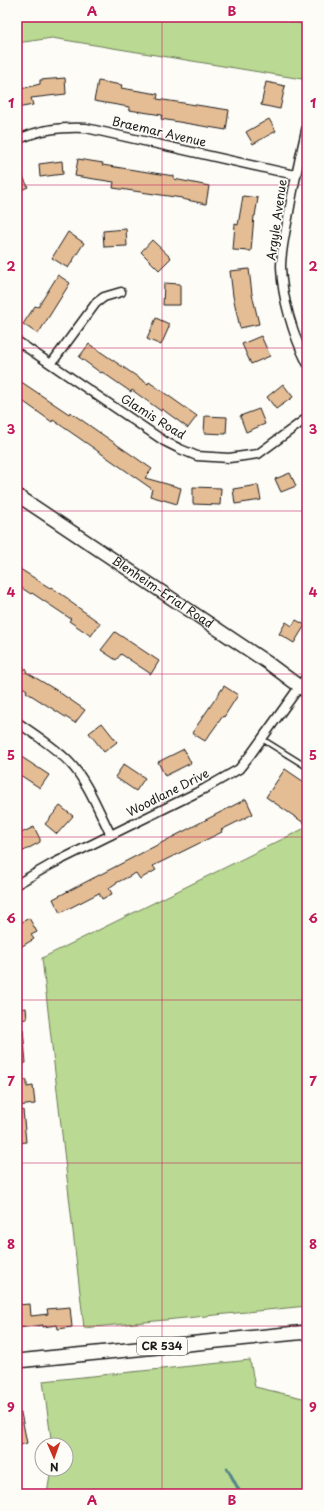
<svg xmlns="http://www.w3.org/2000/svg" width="324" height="1511" viewBox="0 0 324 1511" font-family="'Playpen Sans',sans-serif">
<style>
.green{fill:#bad992;stroke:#6b7a57}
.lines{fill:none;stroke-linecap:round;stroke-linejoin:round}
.stream{stroke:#548489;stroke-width:3}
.building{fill:#e5bd95;stroke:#1c1c1c}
.lane-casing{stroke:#1c1c1c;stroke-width:7}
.street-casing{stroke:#1c1c1c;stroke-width:11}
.secondary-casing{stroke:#1c1c1c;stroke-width:15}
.primary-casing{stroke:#1c1c1c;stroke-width:16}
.lane{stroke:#fdfcf7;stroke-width:4}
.street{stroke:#fdfcf7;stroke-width:8}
.secondary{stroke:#fdfcf7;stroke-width:12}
.primary{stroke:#fdfcf7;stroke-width:13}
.grid{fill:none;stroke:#c2185b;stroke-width:1;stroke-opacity:0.55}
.labels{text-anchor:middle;stroke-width:3.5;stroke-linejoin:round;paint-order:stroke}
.shield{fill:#fdfcf7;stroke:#605f5e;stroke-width:1}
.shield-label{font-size:11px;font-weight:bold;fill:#1c1c1c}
.street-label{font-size:12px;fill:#1c1c1c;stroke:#fdfcf7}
.neatline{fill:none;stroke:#c2185b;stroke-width:1.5}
.grid-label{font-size:13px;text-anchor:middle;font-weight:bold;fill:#c2185b}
</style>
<rect width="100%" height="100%" fill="#fdfcf7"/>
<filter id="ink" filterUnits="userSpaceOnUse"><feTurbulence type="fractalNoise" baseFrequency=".025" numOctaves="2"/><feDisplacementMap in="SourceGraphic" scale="8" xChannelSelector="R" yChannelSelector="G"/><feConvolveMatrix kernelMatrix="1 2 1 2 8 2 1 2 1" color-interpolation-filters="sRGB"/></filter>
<g filter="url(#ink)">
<path class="green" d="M17,17h251l39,8v34l-5,20 -250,-41 -35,5z
M307,827v479l-223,22 -42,-370z
M250,1360l5,27 52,12v95h-260l4,-25h15v-24h-14l-9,-64z"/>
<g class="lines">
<path class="stream" d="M227,1468l14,26"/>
</g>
<path class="building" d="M65,78l1,16 -35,4 2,7 -16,3v-18l23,-6v-4z
M98,81l24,4 -1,3 37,6 -1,5 72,11 -3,20 -65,-11 1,-4 -33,-5v-3l-35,-6z
M266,82l19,4 -5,23 -19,-4z
M269,119l7,12 -23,13 -7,-12z
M78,159l25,4 -1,2 72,11v3l35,7 -3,18 -24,-5v-1l-69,-10 1,-6 -39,-6z
M62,161l1,13 -23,3 -1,-13z
M17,164l11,23 -11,5z
M243,196l15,2 -3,18h-1l-3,35 -18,-1 2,-26 3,1z
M126,229l1,17 -23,1 -1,-16z
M68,232l16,11 -16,25 -16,-10z
M152,240l19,18 -12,12 -18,-18z
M249,269l3,25 7,30 -19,4 -7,-32 -3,-25z
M58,275l12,8 -32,51 -15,-10 12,-18 3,1z
M164,283l16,1v21h-17z
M156,318l13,6v3l-8,18 -14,-6z
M261,336l9,20 -19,8 -9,-20z
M89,344l59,40 1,-2 48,34 -9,12 -26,-19 -1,2 -29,-21 -1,2 -29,-20 -1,1 -22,-16z
M17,379l52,35 1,-2 82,57 -7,9 36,10 -4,16 -27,-8 2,-7 -70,-49 -29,-20 -1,2 -35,-25z
M283,384l10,13 -17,12 -9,-12z
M259,409l6,15 -19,8 -6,-16z
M205,416l22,1 -1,17 -22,-1z
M290,473l6,13 -15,6 -6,-13z
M258,485l3,15 -26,4 -2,-15z
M193,487l28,1 -1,17 -27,-1z
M17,567l33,21 1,-1 19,13 -1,1 31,22 -9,13 -22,-15 2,-2 -39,-26 -1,1 -14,-9z
M296,620l9,5 -11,18 -15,-9 7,-12 6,4z
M115,632l44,29 -8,13 -30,-20 -5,6 -15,-10z
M17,664l10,6 -1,2 30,18 29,20 -10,13 -49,-31 1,-2 -9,-6 -1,2z
M224,686l14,9 -14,22 -1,-1 -18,25 -13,-8z
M102,723l15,19 -13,10 -15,-19z
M184,749l7,14 -26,13 -7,-14z
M17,754l32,21 -9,13 -23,-15z
M124,764l21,14 -9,13 -21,-14z
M285,769l22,15v35l-3,4 -38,-26z
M246,799l7,15 -32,16 1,2 -69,34 3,4 -16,9 -4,-6 -20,10 -7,5 3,6 -10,5 -3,-6 -39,20 -7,-14z
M60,806l13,10 -16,18 -12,-10z
M34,827l6,12v3l-20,11 -3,-5v-13z
M29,918l8,14 -6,3 3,4 -17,10v-24z
M26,1008l1,11 -10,1v-11z
M23,1029l3,34 -9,1v-34z
M27,1080v7l6,-1 2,18 -18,2v-25z
M17,1110h6l3,32 -9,1z
M30,1304l1,12 17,-2 -1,-5 23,-2 2,20 -14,2 -1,-4 -14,2v-2l-26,3v-23z
M17,1413h4l6,30 -10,3z"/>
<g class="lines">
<g class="lane-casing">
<path id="lane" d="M262,739l45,28"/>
</g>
<g class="street-casing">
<path id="street" d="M307,126c-7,31 -14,61 -19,92 -3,16 -7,33 -7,49 1,31 12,68 26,96
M17,140c23,-11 44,-13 69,-12l209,47
M17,341l147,100 16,8 17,7 32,2 29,-4 49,-36
M51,364l45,-61 8,-6 17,-5
M17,722c18,13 38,25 53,41 18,19 29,49 41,72
M17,884l35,-20 152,-75 35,-20 12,-15 56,-78"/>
</g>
<g class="secondary-casing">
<g id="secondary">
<path id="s1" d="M17,495l251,168 39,29"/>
</g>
</g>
<g class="primary-casing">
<path id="primary" d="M17,1361l290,-29"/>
</g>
<use href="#lane" class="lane"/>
<use href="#street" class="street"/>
<use href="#secondary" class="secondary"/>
<use href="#primary" class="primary"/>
</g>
</g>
<path class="grid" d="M162,17v1477M17,185h290M17,348h290M17,511h290M17,674h290M17,837h290M17,1000h290M17,1163h290M17,1326h290"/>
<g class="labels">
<rect class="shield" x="137" y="1337" width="50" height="18" rx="3"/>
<g class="shield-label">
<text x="162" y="1350">CR 534</text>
</g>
<g class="street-label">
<text transform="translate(159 132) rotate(13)" y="4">Braemar Avenue</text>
<text transform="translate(277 220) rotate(-82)" y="4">Argyle Avenue</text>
<text transform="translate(153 417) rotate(32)" y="4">Glamis Road</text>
<text dy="4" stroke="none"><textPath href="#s1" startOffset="175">Blenheim-Erial Road</textPath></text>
<text transform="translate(168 793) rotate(-27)" y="4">Woodlane Drive</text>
</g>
</g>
<rect width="324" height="1511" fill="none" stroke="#fdfcf7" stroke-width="44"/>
<g transform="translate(54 1457) rotate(178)"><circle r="19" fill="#fdfcf7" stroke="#a3a29f"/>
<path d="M0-3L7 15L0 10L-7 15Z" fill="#c8321e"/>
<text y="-6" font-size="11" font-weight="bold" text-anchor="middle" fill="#1c1c1c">N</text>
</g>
<rect x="22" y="22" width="280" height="1467" class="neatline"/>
<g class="grid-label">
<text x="92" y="16">A</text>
<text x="232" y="16">B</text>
<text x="11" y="108">1</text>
<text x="313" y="108">1</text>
<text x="11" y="271">2</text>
<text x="313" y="271">2</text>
<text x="11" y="434">3</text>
<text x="313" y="434">3</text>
<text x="11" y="597">4</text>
<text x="313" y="597">4</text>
<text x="11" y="760">5</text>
<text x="313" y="760">5</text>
<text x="11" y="923">6</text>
<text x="313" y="923">6</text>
<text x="11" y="1086">7</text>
<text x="313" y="1086">7</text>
<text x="11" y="1249">8</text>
<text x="313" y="1249">8</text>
<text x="11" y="1412">9</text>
<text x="313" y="1412">9</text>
<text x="92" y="1505">A</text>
<text x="232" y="1505">B</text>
</g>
</svg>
